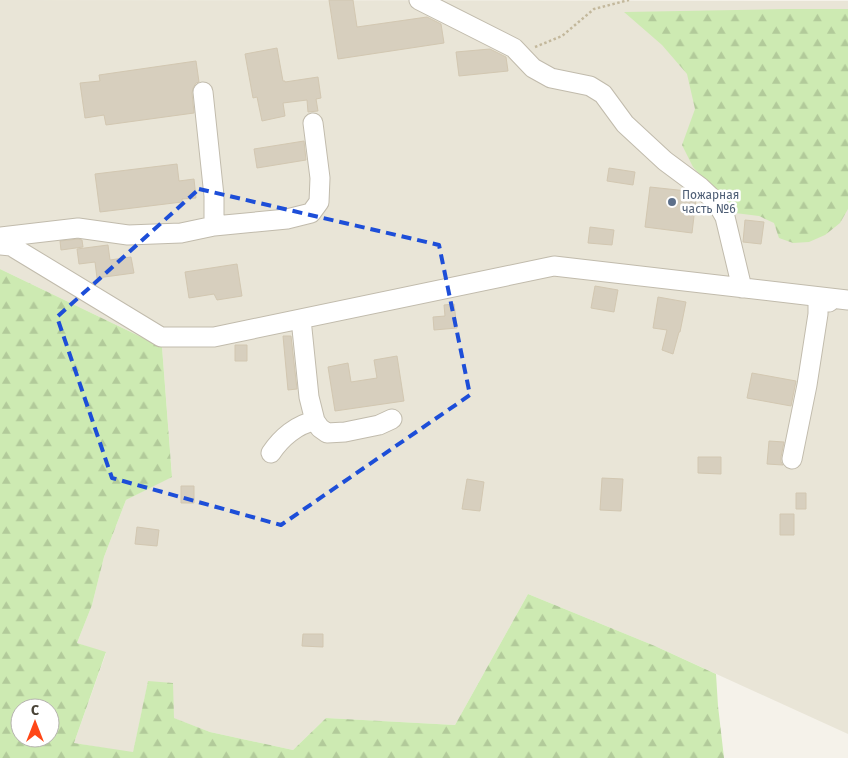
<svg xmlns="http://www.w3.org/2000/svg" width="848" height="758" viewBox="0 0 848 758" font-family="'Fira Sans',sans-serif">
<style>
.residential{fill:#e9e5d7}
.forest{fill:url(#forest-firs);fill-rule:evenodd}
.building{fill:#d7cfbe;stroke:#d2c7b1}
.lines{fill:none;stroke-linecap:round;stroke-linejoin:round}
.minor-casing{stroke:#c1bbac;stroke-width:21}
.path{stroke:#c3b89c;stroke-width:2.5;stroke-dasharray:2.5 2.5;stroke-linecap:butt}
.minor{stroke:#fff;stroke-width:19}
.marked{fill:none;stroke:#1d4ed8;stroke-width:4;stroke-dasharray:10 6;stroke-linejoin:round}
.service-dot{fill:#5c6f8a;stroke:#fff;stroke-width:2}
.labels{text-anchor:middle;stroke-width:5;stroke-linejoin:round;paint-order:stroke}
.service-label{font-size:12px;fill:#4e5e75;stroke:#fff;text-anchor:start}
</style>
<defs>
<pattern id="forest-firs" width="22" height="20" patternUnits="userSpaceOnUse" patternTransform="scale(1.25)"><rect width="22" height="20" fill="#cdeab2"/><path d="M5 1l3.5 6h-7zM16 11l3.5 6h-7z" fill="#b2ca9a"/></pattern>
</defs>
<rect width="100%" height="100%" fill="#f5f2ea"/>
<path class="residential" d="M0,0l848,1v733l-193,-88 -127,-52 -73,131 -129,-7 -33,32 -83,-18 -37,-14 -25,-36 -15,71 -59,-10 32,-90 -29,-10 15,-38 12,-48 22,-57 46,-24 -10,-129 -162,-78z"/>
<path class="forest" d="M786,9h62v200l-8,14 -15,12 -16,7 -16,1 -14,-5 -5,-15 -15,-7 -24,-3 -42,-46 -11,-22 13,-36 -8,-35 -25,-29 -38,-33z
M0,269l162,78 10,130 -46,23 -22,57 -12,48 -15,38 29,9 -32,91 59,9 15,-71 25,2 1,35 36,14 83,18 33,-32 129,7 73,-131 127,52 61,28 2,32 6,52h-724zM20,708h30v30h-30z"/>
<path class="building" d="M329,0h24l4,27 70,-10 14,7 3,19 -106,16z
M277,48l6,33h2v1l33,-5 3,21 -5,1 2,12 -10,1 -1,-12 -24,3 2,13 -23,5 -5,-24 -4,1 -8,-44z
M490,49l16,8 2,14 -49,5 -3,-24z
M196,61l3,21 -3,1 -3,5 -1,5 2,20 -88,12 -2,-10 -19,3 -5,-35 20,-2 -1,-6z
M304,141l2,19 -49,8 -3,-19z
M177,164l2,17 15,-2 2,19 -14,1v3l-82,10 -5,-38z
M609,168l26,4 -2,13 -26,-4z
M650,187l37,4 9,8 -4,34 -47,-6z
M745,220l19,2 -3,22 -18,-2z
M590,227l24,3 -2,15 -24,-2z
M78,239l4,1 1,7 -22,3 -1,-9z
M108,245l2,15 21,-3 3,16 -37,5 -2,-16 -16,2 -2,-15z
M237,264l5,32 -25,4 -3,-6 -25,4 -4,-26z
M595,286l23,4 -4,22 -23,-4z
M658,297l28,5 -6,30h-1l-6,22 -11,-4 5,-20 -14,-2z
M454,304l3,24 -23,2 -1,-13 12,-1 -1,-11z
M283,336h8l6,53 -9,1z
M235,345h12v16h-12z
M397,356l7,45 -69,10 -7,-44 20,-4 3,19 26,-4 -3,-18z
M752,373l44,8 -5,25 -44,-8z
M769,441l15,1 -3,15v5l2,3 -16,-1z
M698,457h23v17l-23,-1z
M602,478l21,1 -2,32 -21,-1z
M467,479l17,3 -4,29 -18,-2z
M181,486h13v17h-13z
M796,493h10v16h-10z
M780,514h14v21h-14z
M137,527l22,3 -2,16 -22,-2z
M303,634h20v13l-21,-1z"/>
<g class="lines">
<g class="minor-casing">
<path id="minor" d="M419,0l95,48 19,20 18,10 39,8 13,8 22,30 40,37 35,26 17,16 8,14 17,71
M214,226l73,-7 24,-6 8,-11 1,-24 -7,-55
M0,237l78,-9 50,7 53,-2 33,-7v-30l-11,-104
M0,245l11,1 150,91h53l340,-71 294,34
M301,319l8,78 6,24 5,7 7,5 18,-1 34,-7 13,-6
M271,453c10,-15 26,-29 44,-32
M792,459l15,-74 11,-71v-17l11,5"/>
</g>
<path class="path" d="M535,47l27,-11 32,-27 35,-9"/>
<use href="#minor" class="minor"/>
</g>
<path class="marked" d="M199,189l240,56 31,150 -189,130 -169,-47 -55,-161z"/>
<circle class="service-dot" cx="672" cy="202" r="5"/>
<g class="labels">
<g class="service-label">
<text x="682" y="199">Пожарная<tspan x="682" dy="14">часть №6</tspan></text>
</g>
</g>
<g transform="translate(35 723)"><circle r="24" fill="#ffffff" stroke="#b6b4af"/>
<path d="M0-4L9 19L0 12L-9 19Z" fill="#ff4717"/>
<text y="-8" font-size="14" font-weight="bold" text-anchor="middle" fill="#494337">С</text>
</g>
</svg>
